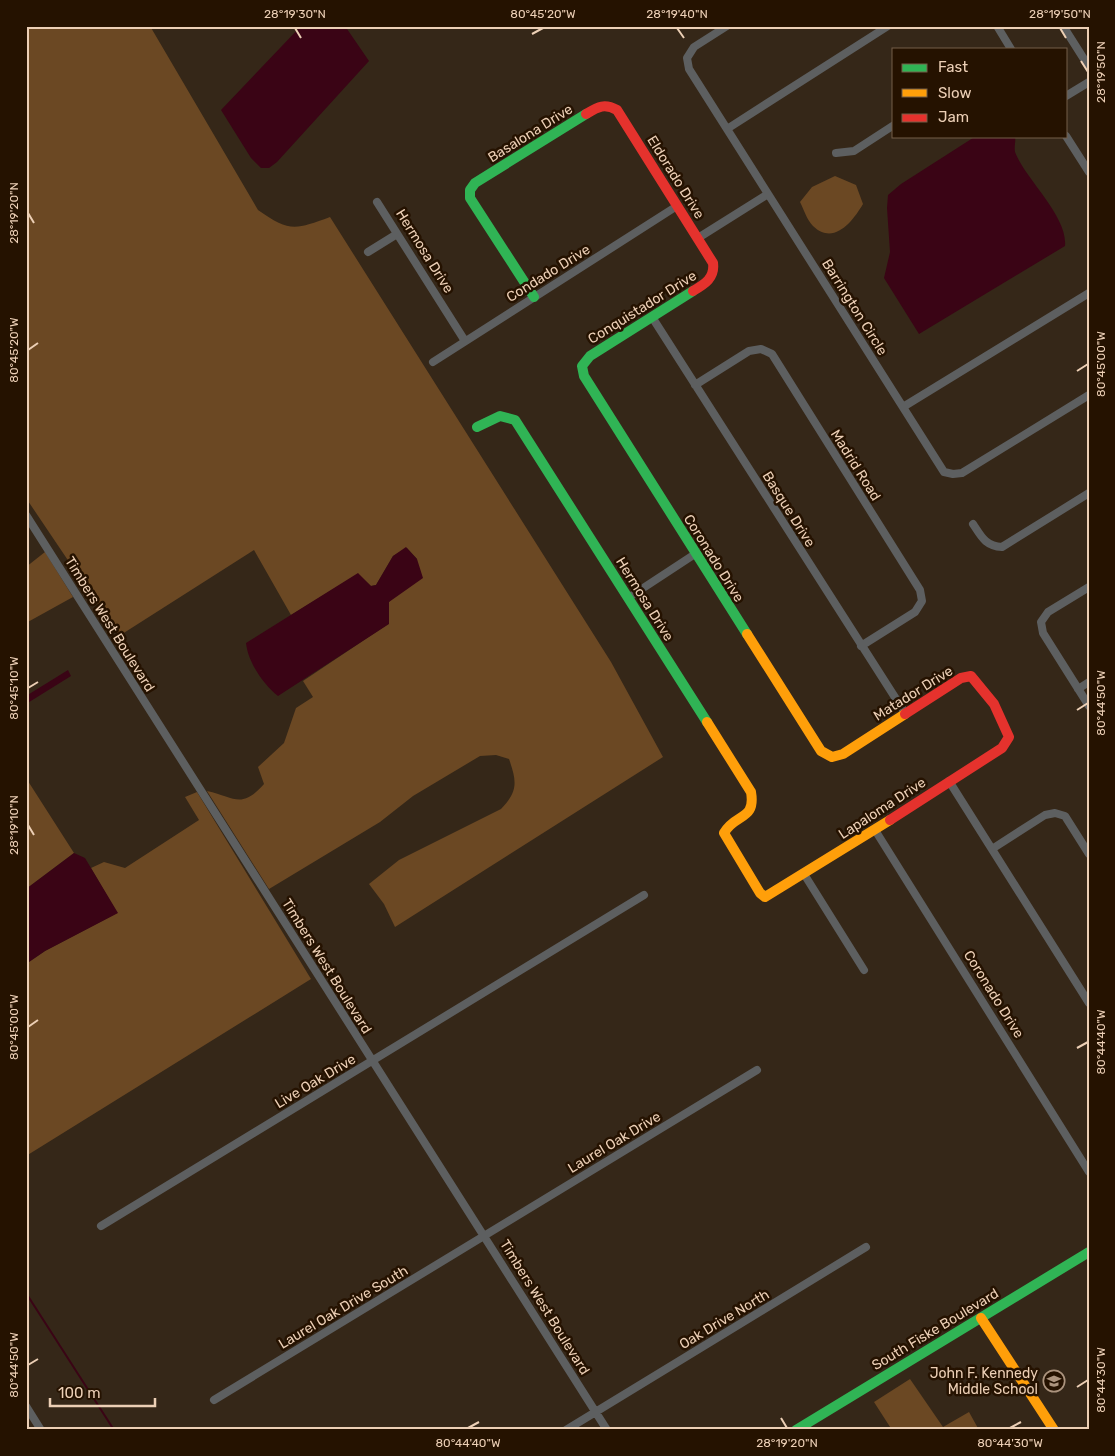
<svg xmlns="http://www.w3.org/2000/svg" width="1115" height="1456" viewBox="0 0 1115 1456" font-family="Rubik,sans-serif">
<style>
.green{fill:#6b4823}
.water{fill:#3a0415}
.lines{fill:none;stroke-linecap:round;stroke-linejoin:round}
.stream{stroke:#3a0415;stroke-width:2}
.street{stroke:#5d5f60;stroke-width:8}
.fast{stroke:#30b455;stroke-width:10}
.slow{stroke:#ff9f0a;stroke-width:10}
.jam{stroke:#e5322d;stroke-width:10}
.ticks{fill:none;stroke:#eccfb5;stroke-width:2}
.labels{text-anchor:middle;stroke-width:5;stroke-linejoin:round;paint-order:stroke}
.street-label{font-size:14px;fill:#eccfb5;stroke:#251200}
.poi-label{font-size:14px;fill:#eccfb5;stroke:#251200;text-anchor:end}
.neatline{fill:none;stroke:#eccfb5;stroke-width:2}
.ticks-label{font-size:12px;text-anchor:middle;fill:#eccfb5}
</style>
<rect width="100%" height="100%" fill="#352718"/>
<path class="green" d="M26,26h124l108,184c31,22 37,20 72,7l281,445 52,95 -268,170 -11,-23 -15,-20 30,-24 102,-51c17,-18 16,-27 8,-50l-13,-4 -16,1 -67,40 -33,26 -111,67 -62,-98c28,6 34,19 57,-7l-6,-17 26,-24 12,-35 17,-11 -10,-16 85,-57 1,-22 28,-43 -10,-11 -14,8 -17,29 -5,1 -13,-12 -67,41 -37,-65 -135,86 -93,-138z
M835,176l21,9 7,19c-10,17 -29,42 -50,22 -6,-6 -9,-16 -13,-24l12,-15z
M45,552l28,45 -47,26v-56z
M26,778l48,75 -48,36z
M197,792l114,187 -285,177v-192l19,-13 72,-38 -26,-45 13,-6 21,6 74,-48 -14,-23z
M910,1379l33,48 26,-15 10,18h-87l-18,-28z"/>
<path class="water" d="M301,26h44l24,35 -92,101 -8,6h-8l-10,-10 -30,-48z
M976,136h39c1,5 -1,10 0,16 11,28 53,64 50,94l-146,88 -35,-56 6,-26 -3,-44 1,-13 13,-11z
M406,547l11,12 6,19 -34,24v22l-111,72c-15,-12 -30,-34 -32,-53l112,-70 13,13 5,-1 17,-29z
M68,670l3,6 -45,28v-8z
M74,853l11,5 33,55 -73,38 -19,13v-75z"/>
<g class="lines">
<path class="stream" d="M26,1293l88,137"/>
<path class="street" d="M727,26l-33,21 -7,11 2,11 255,403 9,2 9,-1 127,-78
M997,26l14,23
M1063,26l26,41
M1066,96l23,-14
M727,129l161,-103
M1066,136l23,36
M836,153l18,-2 40,-26
M377,202l88,139
M698,238l70,-44
M368,252l29,-18
M652,317l253,396
M433,362l244,-156
M695,385l54,-34 12,-2 11,5 148,236 2,11 -7,11 -54,34
M903,407l186,-114
M26,515l581,915
M973,524c8,12 12,22 29,23l87,-54
M1089,587l-41,25 -7,10 2,11 46,73
M628,598l67,-44
M1078,689l11,-7
M949,781l140,222
M875,830l214,342
M992,849l53,-34 10,-2 10,3 24,38
M804,874l60,96
M101,1226l543,-331
M214,1400l543,-330
M26,1406l15,24
M566,1430l300,-183"/>
<path class="fast" d="M693,291l-103,65 -8,10 2,10 163,258
M534,297l-64,-99v-8l5,-7 111,-69
M477,427l23,-11 15,4 192,302
M796,1430l293,-178"/>
<path class="slow" d="M747,634l74,117 11,6 11,-3 62,-40
M707,722l44,70c5,29 -16,21 -27,41l36,60 5,4 125,-77
M981,1318l73,112"/>
<path class="jam" d="M586,114c12,-7 18,-11 31,-4l96,153c2,15 -8,21 -20,28
M890,820l112,-72 7,-11 -15,-33 -23,-28 -10,2 -56,36"/>
</g>
<path class="ticks" d="M295,28l6,10M677,28l7,10M1060,28l6,10M532,34l11,-6M1081,61l7,11M28,213l6,10M28,350l10,-7M1077,371l11,-7M28,688l10,-6M1077,710l11,-7M28,825l6,10M28,1027l10,-7M1077,1048l11,-6M28,1365l10,-6M1077,1387l11,-7M781,1418l6,10M468,1428l11,-6M1010,1428l11,-6"/>
<defs>
<g id="school-ring" transform="scale(1.125)"><circle r="9.5" fill="#251200" stroke="#ac947e" stroke-width="1.5"/><path d="M0-5L7-2L0 1L-7-2ZM-4 1L0 2.5L4 1V4Q0 6-4 4Z" fill="#ac947e"/></g>
</defs>
<g fill-rule="evenodd">
<use href="#school-ring" x="1054" y="1381"/>
</g>
<g class="labels">
<g class="street-label">
<text transform="translate(530 133) rotate(-32)" y="5">Basalona Drive</text>
<text transform="translate(676 177) rotate(58)" y="5">Eldorado Drive</text>
<text transform="translate(425 251) rotate(58)" y="5">Hermosa Drive</text>
<text transform="translate(548 273) rotate(-32)" y="5">Condado Drive</text>
<text transform="translate(642 307) rotate(-32)" y="5">Conquistador Drive</text>
<text transform="translate(855 307) rotate(58)" y="5">Barrington Circle</text>
<text transform="translate(856 465) rotate(58)" y="5">Madrid Road</text>
<text transform="translate(789 509) rotate(58)" y="5">Basque Drive</text>
<text transform="translate(714 558) rotate(58)" y="5">Coronado Drive</text>
<text transform="translate(645 599) rotate(58)" y="5">Hermosa Drive</text>
<text transform="translate(110 624) rotate(58)" y="5">Timbers West Boulevard</text>
<text transform="translate(913 693) rotate(-32)" y="5">Matador Drive</text>
<text transform="translate(882 808) rotate(-33)" y="5">Lapaloma Drive</text>
<text transform="translate(327 966) rotate(58)" y="5">Timbers West Boulevard</text>
<text transform="translate(994 994) rotate(58)" y="5">Coronado Drive</text>
<text transform="translate(315 1081) rotate(-31)" y="5">Live Oak Drive</text>
<text transform="translate(614 1142) rotate(-31)" y="5">Laurel Oak Drive</text>
<text transform="translate(343 1307) rotate(-31)" y="5">Laurel Oak Drive South</text>
<text transform="translate(545 1307) rotate(58)" y="5">Timbers West Boulevard</text>
<text transform="translate(724 1319) rotate(-31)" y="5">Oak Drive North</text>
<text transform="translate(935 1329) rotate(-31)" y="5">South Fiske Boulevard</text>
</g>
<g class="poi-label">
<text x="1038" y="1378">John F. Kennedy<tspan x="1038" dy="16">Middle School</tspan></text>
</g>
</g>
<rect width="1115" height="1456" fill="none" stroke="#251200" stroke-width="55"/>
<rect x="892" y="48" width="175" height="90" fill="#251200" stroke="#755e48"/>
<rect x="902" y="64" width="25" height="8" fill="#30b455" stroke="#755e48"/>
<text x="938" y="72" font-size="15" fill="#eccfb5">Fast</text>
<rect x="902" y="89" width="25" height="8" fill="#ff9f0a" stroke="#755e48"/>
<text x="938" y="98" font-size="15" fill="#eccfb5">Slow</text>
<rect x="902" y="114" width="25" height="8" fill="#e5322d" stroke="#755e48"/>
<text x="938" y="122" font-size="15" fill="#eccfb5">Jam</text>
<path d="M50 1398v8h105v-8" fill="none" stroke="#eccfb5" stroke-width="2.5"/>
<text x="58" y="1398" font-size="15" fill="#eccfb5" stroke="#251200" stroke-width="4" paint-order="stroke">100 m</text>
<rect x="28" y="28" width="1060" height="1400" class="neatline"/>
<g class="ticks-label">
<text x="295" y="18">28°19'30"N</text>
<text x="543" y="18">80°45'20"W</text>
<text x="677" y="18">28°19'40"N</text>
<text x="1060" y="18">28°19'50"N</text>
<text transform="translate(1101 72) rotate(-90)" y="4">28°19'50"N</text>
<text transform="translate(14 213) rotate(-90)" y="4">28°19'20"N</text>
<text transform="translate(14 350) rotate(-90)" y="4">80°45'20"W</text>
<text transform="translate(1101 364) rotate(-90)" y="4">80°45'00"W</text>
<text transform="translate(14 688) rotate(-90)" y="4">80°45'10"W</text>
<text transform="translate(1101 703) rotate(-90)" y="4">80°44'50"W</text>
<text transform="translate(14 825) rotate(-90)" y="4">28°19'10"N</text>
<text transform="translate(14 1027) rotate(-90)" y="4">80°45'00"W</text>
<text transform="translate(1101 1042) rotate(-90)" y="4">80°44'40"W</text>
<text transform="translate(14 1365) rotate(-90)" y="4">80°44'50"W</text>
<text transform="translate(1101 1380) rotate(-90)" y="4">80°44'30"W</text>
<text x="468" y="1447">80°44'40"W</text>
<text x="787" y="1447">28°19'20"N</text>
<text x="1010" y="1447">80°44'30"W</text>
</g>
</svg>
